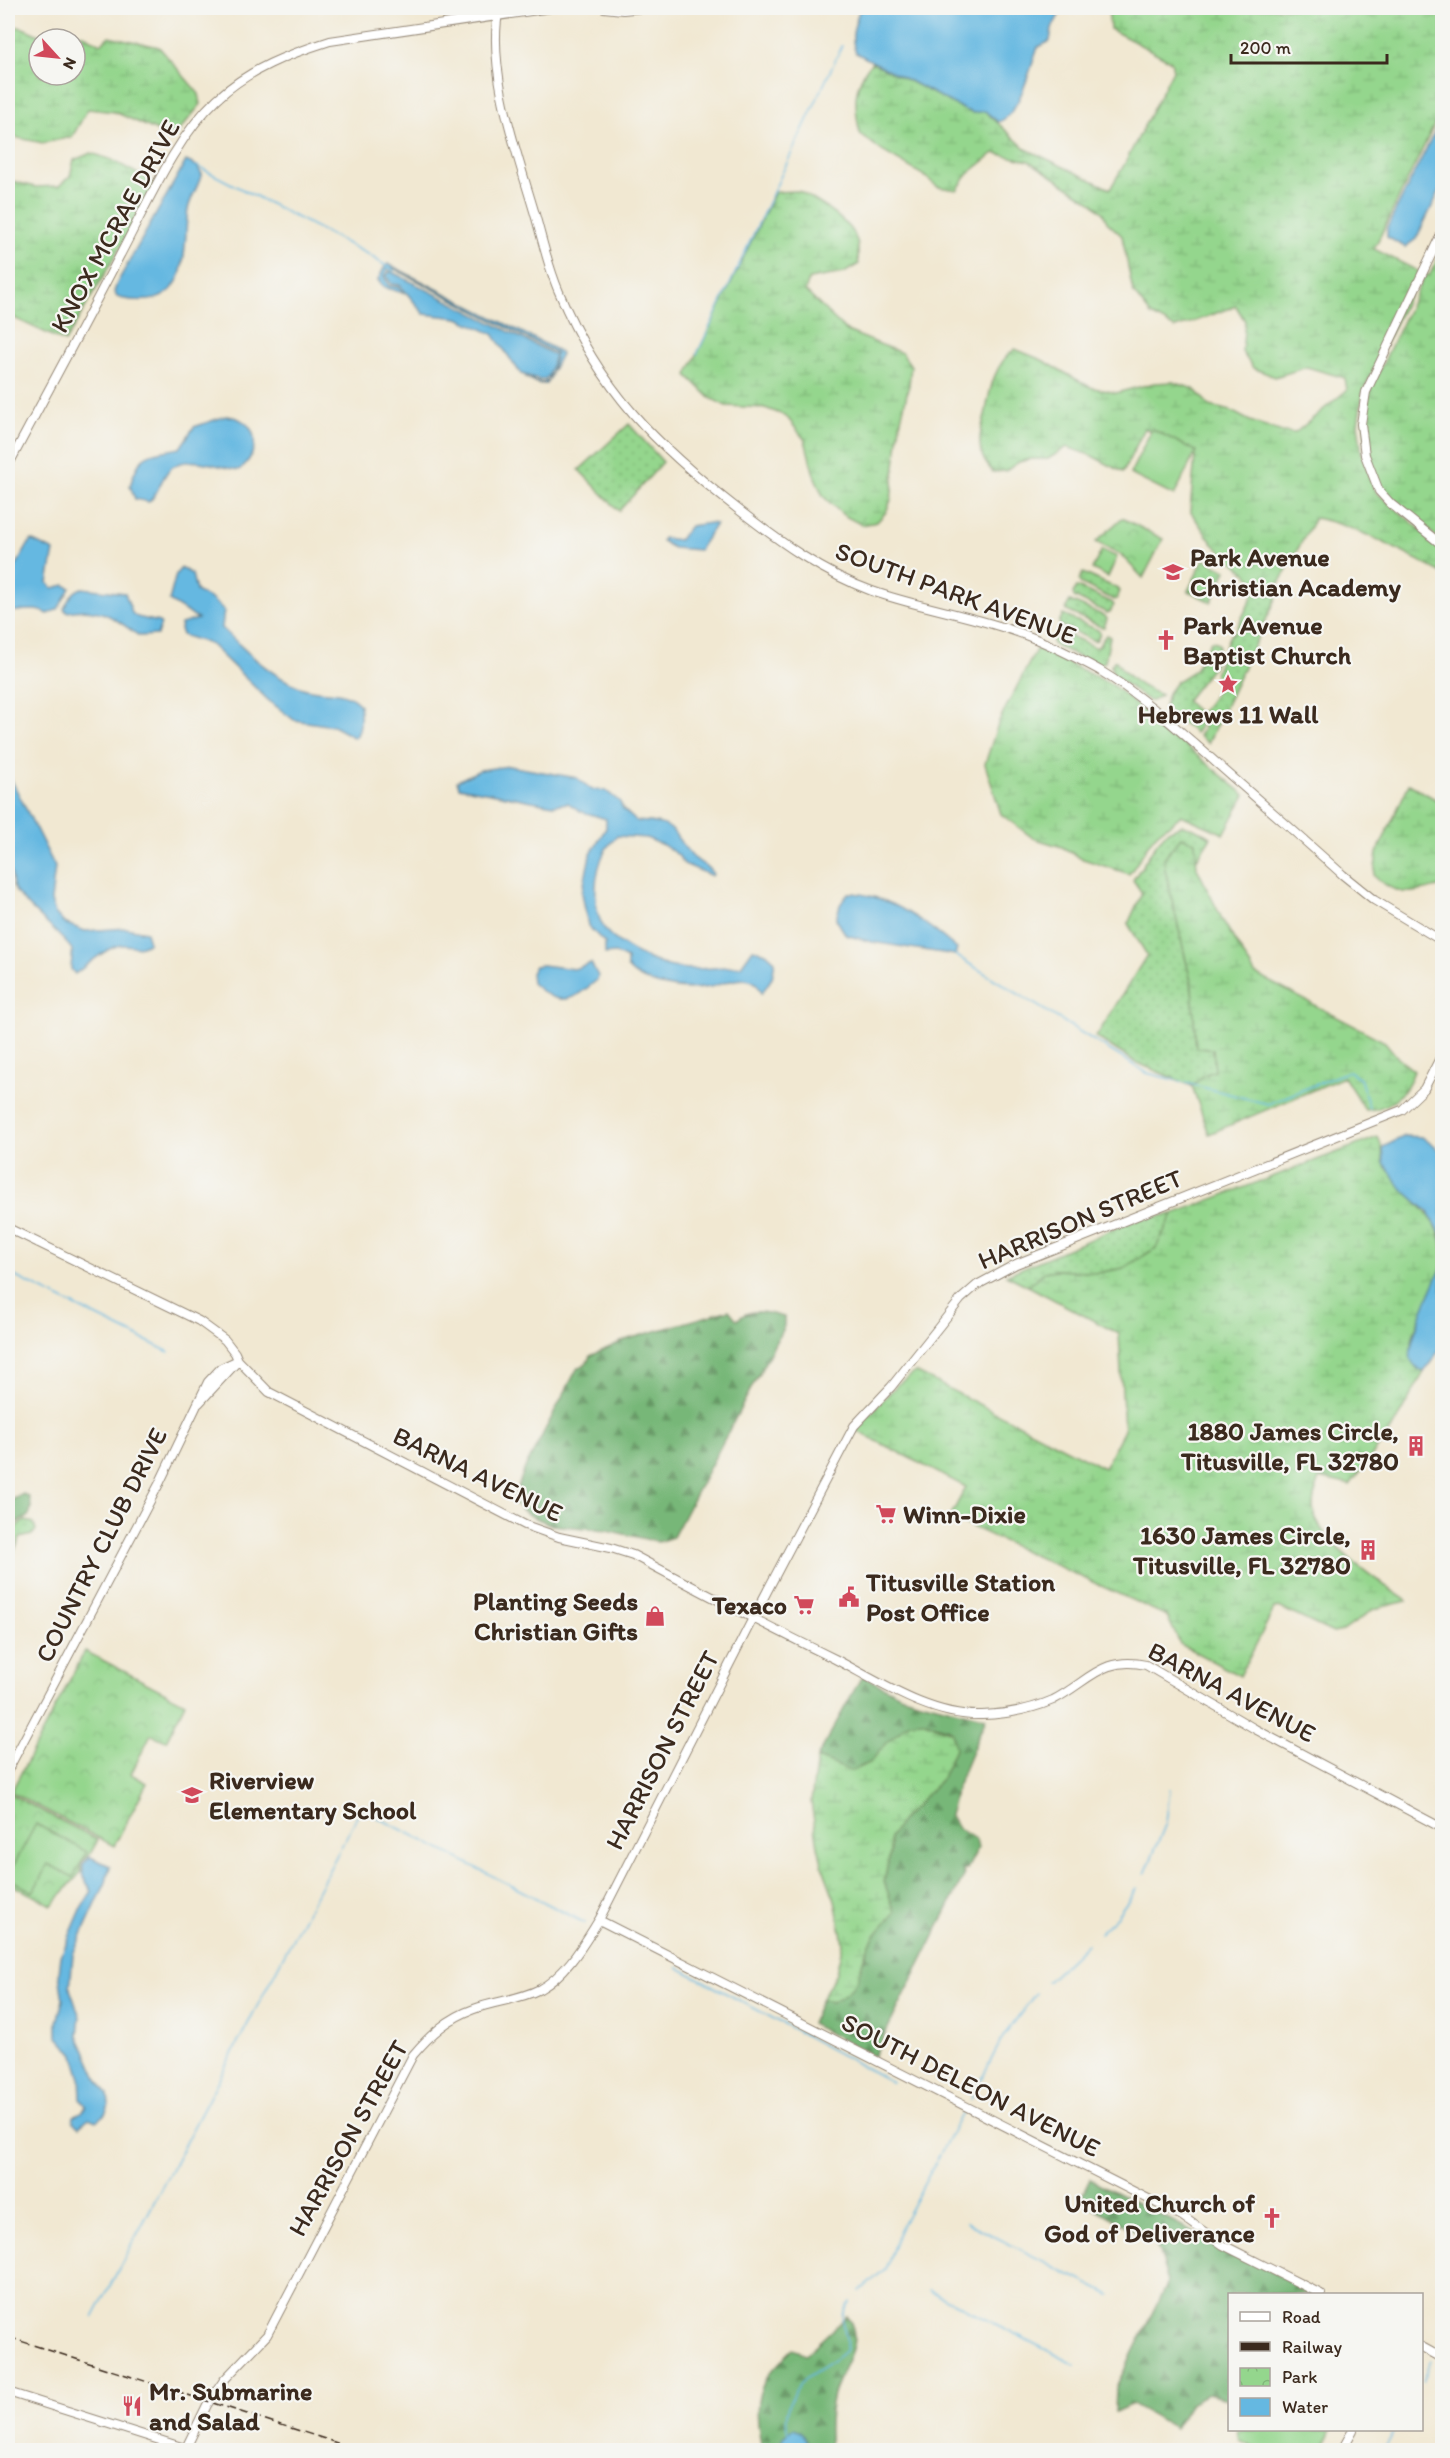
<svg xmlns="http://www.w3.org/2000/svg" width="1450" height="2458" viewBox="0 0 1450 2458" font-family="Itim,sans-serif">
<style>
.grass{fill:url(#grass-dots);stroke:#688056;stroke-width:1.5}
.forest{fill:url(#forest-firs);stroke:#59704b;stroke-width:1.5}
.wetland{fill:url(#wetland-marsh);stroke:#688056;stroke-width:1.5}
.park{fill:url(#park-crowns);stroke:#688056;stroke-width:1.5}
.pitch{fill:#94d68d;stroke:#688056;stroke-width:1.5}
.water{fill:#65b8e1;stroke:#507180;stroke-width:1.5}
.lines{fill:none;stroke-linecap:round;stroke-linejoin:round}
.stream{stroke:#65b8e1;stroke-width:1.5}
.tertiary-casing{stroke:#968978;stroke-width:10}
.tertiary{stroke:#fff;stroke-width:8}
.rail{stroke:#3b2a1e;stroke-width:1.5;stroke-dasharray:9 4.5;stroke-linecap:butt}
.labels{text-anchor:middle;stroke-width:4.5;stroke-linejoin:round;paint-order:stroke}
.street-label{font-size:26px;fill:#3b2a1e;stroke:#f6f6f2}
.poi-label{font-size:26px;font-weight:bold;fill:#3b2a1e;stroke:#f6f6f2;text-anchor:start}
</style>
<defs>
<pattern id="grass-dots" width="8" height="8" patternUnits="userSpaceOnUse" patternTransform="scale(1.5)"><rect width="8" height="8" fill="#94d68d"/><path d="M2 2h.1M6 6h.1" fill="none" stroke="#80b879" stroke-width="1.8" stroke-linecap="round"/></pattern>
<pattern id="forest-firs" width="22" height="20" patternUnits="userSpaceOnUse" patternTransform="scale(1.5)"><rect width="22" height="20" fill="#77b778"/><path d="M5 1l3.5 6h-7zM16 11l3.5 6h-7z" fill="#639562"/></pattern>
<pattern id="wetland-marsh" width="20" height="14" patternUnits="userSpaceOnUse" patternTransform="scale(1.5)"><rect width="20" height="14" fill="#94d68d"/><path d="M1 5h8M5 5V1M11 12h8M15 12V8" fill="none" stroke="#80b879"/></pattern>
<pattern id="park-crowns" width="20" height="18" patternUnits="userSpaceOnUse" patternTransform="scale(1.5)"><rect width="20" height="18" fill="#94d68d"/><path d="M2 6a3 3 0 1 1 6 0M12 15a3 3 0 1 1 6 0" fill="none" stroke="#80b879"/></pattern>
</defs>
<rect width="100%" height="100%" fill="#f6f6f2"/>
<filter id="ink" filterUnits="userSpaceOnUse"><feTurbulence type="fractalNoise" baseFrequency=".0167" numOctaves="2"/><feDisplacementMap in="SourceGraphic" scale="12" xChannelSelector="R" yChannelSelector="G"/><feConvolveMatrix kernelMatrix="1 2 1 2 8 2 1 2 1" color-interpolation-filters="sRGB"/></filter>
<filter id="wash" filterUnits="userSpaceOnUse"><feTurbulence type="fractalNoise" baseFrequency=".008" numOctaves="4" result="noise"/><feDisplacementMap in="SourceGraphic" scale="24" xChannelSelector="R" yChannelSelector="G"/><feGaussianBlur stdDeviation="1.35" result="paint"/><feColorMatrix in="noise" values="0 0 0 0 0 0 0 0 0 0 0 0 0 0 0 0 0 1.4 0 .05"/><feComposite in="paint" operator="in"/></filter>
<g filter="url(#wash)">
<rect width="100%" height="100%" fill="#f1e8d2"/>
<path class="grass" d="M629,424l34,38 -44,49 -40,-41z
M1204,559l22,11 -15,32 -23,-11z
M1083,573l35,16 2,2 -3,8 -3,1 -34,-17 -1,-3z
M1254,577l26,13 -72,153 -9,-7 4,-7 -2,-17c10,-13 20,-21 14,-38l14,-37 7,-7 18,-37z
M1077,587l34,15 3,3 -4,7 -3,1 -33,-16 -1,-4z
M1070,601l35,15 2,3 -3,8h-3l-34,-16 -1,-3z
M1063,615l35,15 2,3 -3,7 -3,1 -34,-16 -1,-3z
M1058,630l39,18 9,-13 4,2 -5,25 -10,3 -42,-21 -1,-3z
M1211,641l5,1 3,3 -5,20 -28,36 11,10 2,17 -4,5 -31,-25 4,-15 9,-12 18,-11z
M1114,661h2c12,18 25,26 45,34l-9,6h-3l-36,-26 -2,-9z
M1182,825l12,3 17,9 -15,23 -2,-18 -29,27 27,117 4,62 17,1 2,22 -11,4 -12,11 -57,-24 -39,-25 51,-82 -19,-31 14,-31 -9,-13 24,-37 11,-12z
M1173,1214l-17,34 -32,20 -26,5 -41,-3 -13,2 -16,14 -22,-11 129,-55z
M25,1521l9,2 2,7 -4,5 -12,3 -12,28v-29l11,-13z"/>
<path class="forest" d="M729,1310l8,10c15,-14 29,-7 47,-3v9l-111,211 -15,5 -51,-12 -55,-5 -23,-10 -16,-13 11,-32 53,-101 10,-6 3,-7 38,-17z
M23,1494l6,3c3,9 3,14 -2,21l-10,4 -9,11v-31z
M862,1676l40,20 84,22 -29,69 -8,28 9,13 18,12 2,8 -11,21 -3,-1 -1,5 2,1 -91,182 -63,-32 11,-26 10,4 33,-44 4,-14 7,-12 18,-20 -10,-30 6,-29 -1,-16 13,-17 40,-42 13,-30 -3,-15 -4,-4 -26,-8 -30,17 -22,25 -20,8 -33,-13z
M1090,2179l225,115h-85l-1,105 -22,-5 -17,9 -15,25 -43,-24 -17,8 1,-25 52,-106 -12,-38 -76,-43z
M847,2316c19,27 -6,50 -14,78 -5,20 -5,36 -3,56h-21l-3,-11 -23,11h-21c-9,-52 -8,-64 31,-101l13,5z"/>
<path class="wetland" d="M1108,8h334v101l-68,140 46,23 -57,119 -5,33 4,31 14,37 66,56v25c-41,-21 -81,-46 -127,-55l-43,78 -59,-52 -23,-33 5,-55 -50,-28 -22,44 -33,-17 -23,-8 -19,12h-18l-11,3 -13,9 -13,1c-8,-9 -13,-17 -13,-29 -1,-12 4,-21 6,-32 4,-23 9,-48 29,-62l27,11 48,27 26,6 38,-10 19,-1 21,7 16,17 21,5 19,10 32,11 13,1 52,-43 -2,-12 -38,-11 -32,10 -22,-9 -11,-16 3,-31 -9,-15c-21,7 -40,16 -61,22l-24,-13 -18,-23 -11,-56 -15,-14 -4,-9 -10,-10 -64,-42 -35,-8 -25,20 -12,17 -19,-3 -15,-12 -41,-24 -22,-17c-6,-29 -8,-49 12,-72l93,48 8,3 12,-2 41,38 84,40 13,-22 50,-97 -2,-9 -61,-32z
M8,25l15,3 25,11h-9v36h36v-36h-21l8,-7 20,2 19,10 8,-8 50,11 40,47 2,10 -28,34 -58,-26 -27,-3 -16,28 -29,6 -35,-7z
M91,153l21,7 43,23 -31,58 -59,101 -57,-27v-135l27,7 24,-1 11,-10 4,-16z
M799,191c19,11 50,28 58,50 2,6 0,16 2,23l-15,9 -35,6 -4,12 42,40 55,22 9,13 -2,19 -9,39 -9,76 -5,12 -9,10 -15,3 -19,-10 -20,-19 -9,-21 -9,-35 -19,-24 -21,-8 -39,-2 -16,-8 -23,-23 88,-183z
M1442,250v291l-49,-38 -12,-14 -13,-34 -4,-31 5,-31 56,-119 4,2z
M1037,648l74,36 134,111 -21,39 -43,-19c-8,9 -18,12 -27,22 -9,11 -15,25 -25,37l-49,-16 -18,-11 -29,-9 -32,-24 -16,-50 14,-43z
M1409,784l33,19v83c-31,7 -42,13 -68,-10l3,-23z
M1181,837l14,5 2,26 26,53 32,53 130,68 13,16 16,13c-7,22 -26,39 -49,39l-21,-33 -135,57 -17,-48 12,-11 11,-4 -2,-22 -17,-1 -4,-62 -27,-117 -1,-11z
M1378,1137c6,11 3,16 6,26 1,4 5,8 8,11 22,33 57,45 50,92 -4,28 -54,86 -18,106l-33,58 -41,55 -30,-7c-4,11 -9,24 -6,36 9,31 67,69 93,87l-33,8 -31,22 -10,2 -54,-26 -5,2 -34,67 -60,-32 -13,-28 -217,-99 16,-30 -111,-57 43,-46 18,-12 188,96 20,-38 -5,-96 -91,-48 16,-14 13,-2 41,3 26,-5 32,-20 17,-34z
M922,1721l30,11 3,16 -13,30 -40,42 -12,17v16l-6,29 11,30c-8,11 -18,18 -24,30 -17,28 -3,42 -40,60l-9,-4 14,-25 7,-30 -8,-43 -12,-32 -5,-22 -7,-44 6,-44 34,13 19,-8 16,-20 24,-21z"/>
<path class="park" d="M1122,518l41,21 -20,39 -23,-24 -24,-12z
M85,1651l100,52 -19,38 -15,-7 -20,40 16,9 -33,63 -103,-54z
M8,1793l90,47 -8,14 -9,9v9l-29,33 -44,-22z"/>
<path class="pitch" d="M1152,429l44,22 -22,45 -44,-22z
M1102,550l15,7 -9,20 -16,-8z
M36,1824l51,28 -14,25 -25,-13 -15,28 -25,-14v-2z
M1237,2430h93l-5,20h-64l-22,-10z"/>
<path class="water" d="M860,8h203l-11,20 -2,13 -12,6c-7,19 -19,69 -40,75l-13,-11 -12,2 -8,-3 -109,-57c-7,-16 -1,-29 4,-45z
M1442,117v69l-26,53 -11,8 -18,-10v-9z
M186,161l11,5 5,8c-4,12 -11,23 -14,35 -5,31 4,86 -39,91 -12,1 -21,1 -32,-3l-3,-5 3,-9z
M388,264l169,86 4,4 -15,30h-7l-14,-7 17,6 8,-4 6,-26 -161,-84h-7l-4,7 5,10 10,1 6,7c-11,-6 -20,-2 -27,-14l6,-12z
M390,271l165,84 -7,22 -6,3 -21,-6 -28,-40 -35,-16 -34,-4 -24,-29 -9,-1 -5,-8z
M226,416c33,2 37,36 13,54 -20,-2 -53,-18 -70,0 -9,10 -10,23 -20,32l-14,-3 -5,-13c11,-37 18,-31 50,-38l14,-21z
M710,523l6,1 -17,26 -26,-2 -11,-7 1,-3 16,2 11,-14z
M31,540l23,11 -6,32 5,5 12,-3 5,3 -12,21 -10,5c-11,-7 -28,-3 -40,-2v-32z
M181,568l11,6 4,17 15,8 13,11 -2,18c23,22 47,47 78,59 22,9 43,-1 60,18 0,11 2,24 -5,33l-22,-12 -39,-6 -26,-20 -58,-56 -28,-9 -2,-6 1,-5 17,-5 -29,-18 7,-27z
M82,588l43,5 7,20 5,4 22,5 2,2 -4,11 -18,1c-24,-18 -39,-31 -72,-24l-3,-3c4,-8 8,-18 18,-21z
M509,766l68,12 14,11 15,2 14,11 3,7 13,12c45,3 30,7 56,35 7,7 17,10 21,18l-1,2 -28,-12 -6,-9 -15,-10 -17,-7 -29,-2c-3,4 -9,9 -11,13 -12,22 -16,64 2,84 11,12 43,29 60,33 23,6 50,1 73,0l12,-17 13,4 9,8 -3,17 -10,15c-2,-3 -4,-9 -8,-11 -10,-8 -34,3 -45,5 -23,5 -67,-1 -82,-20v-8l-12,-6 -10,1v-11l-17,-17 -6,-33 8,-38 16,-27v-9l-26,-8 -12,-8 -15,2 -94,-18 -2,-6 23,-11z
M8,773l47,94 -4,34 4,12 9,10 21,8 41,-3 20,4 3,10c-10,9 -17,2 -28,3 -13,1 -35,21 -46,29l-4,-5c0,-6 2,-14 1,-19 -2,-7 -48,-46 -56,-58 -6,-8 -2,-19 -8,-27z
M848,893c40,0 80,31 109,56l-2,6 -83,-13 -26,-7 -10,-16 4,-14z
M591,963l7,13 -1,4c-26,22 -38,28 -65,3l-1,-10 4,-7 7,-1 32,4z
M1405,1136l17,1 20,15v90l-1,-8 -13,-22 -27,-24 -17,-25 -1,-16z
M1442,1267v79l-18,26c-6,-3 -11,-5 -13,-12 -5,-17 23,-76 31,-93z
M90,1857l20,9 -4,16 -33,72 -3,35 10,28 -2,18 18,41 12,19 1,10 -4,9 -9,7 -7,-3 -10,8 -6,-4 1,-6 8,-3 4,-7 -5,-8 -1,-23 -6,-20 -17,-19v-14l6,-22 -4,-26 2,-18 21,-49 10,-16 -9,-14v-13z
M793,2428c11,3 14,12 16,22h-26l-1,-12z"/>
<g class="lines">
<path class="stream" d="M197,166l172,89 25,16
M697,354l145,-308
M955,955l192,118 121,31 81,-33 11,7 9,30
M8,1273l161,79
M1145,1874l21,-51 4,-34
M1099,1933l17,-16 21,-29
M677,1967l215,115
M1047,1982l40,-38
M971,2099l32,-62 33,-44
M966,2222l144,73
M929,2290l147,75
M860,2291l25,-22 3,-7 14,-37 60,-112
M93,2318l268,-509 224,114
M1422,2380l9,-19
M788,2433c-5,-19 3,-42 18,-55 13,-10 28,-16 39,-27 7,-21 -13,-25 5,-49
M1384,2450l11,-20"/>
</g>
</g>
<g filter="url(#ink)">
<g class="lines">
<g class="tertiary-casing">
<path id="tertiary" d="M499,8c-13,60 18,145 35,203 8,27 14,56 25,81 41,99 98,154 180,218 41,32 84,63 133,81 51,18 106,25 156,45 24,9 49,22 71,34 45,27 83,63 122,97 41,36 82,72 122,108l31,25 68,41
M604,8l19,2 20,-2
M1442,232l-76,160 -5,32 4,31 14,36 12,13 51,41
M8,466c37,-70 75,-139 111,-209 28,-52 55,-118 98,-158 32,-30 72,-45 113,-58l221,-33
M8,1228l191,93 26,19 10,13 3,7 31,32 256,133 34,12 52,11 22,7c67,36 134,71 202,104 44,23 96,58 147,56 24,-1 48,-5 71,-15 35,-18 50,-45 93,-35l109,64 187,99
M199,1403l38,-41
M8,1770l151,-286 49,-102 13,-14 17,-8
M599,1920l583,296 41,29 98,49
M1422,2347l20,11
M8,2392l183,58
M185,2450l22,-45 17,-25 43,-45 146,-280c17,-20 35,-37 61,-46 21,-8 45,-9 66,-20 27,-15 43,-44 59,-69l154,-302 101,-192 37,-39 70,-88 16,-14 39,-21 386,-154 22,-21 18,-35
M1342,2450l11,-20"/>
</g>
<use href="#tertiary" class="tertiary"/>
<path class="rail" d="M8,2337l351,113"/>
</g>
</g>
<defs>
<g id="school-bare" transform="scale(1.62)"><path d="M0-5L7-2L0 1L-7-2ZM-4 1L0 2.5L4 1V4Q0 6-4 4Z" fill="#d1495b" stroke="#f6f6f2" stroke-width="2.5" paint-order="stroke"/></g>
<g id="church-bare" transform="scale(1.62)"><path d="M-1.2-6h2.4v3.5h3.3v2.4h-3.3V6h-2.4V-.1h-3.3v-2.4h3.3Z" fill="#d1495b" stroke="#f6f6f2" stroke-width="2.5" paint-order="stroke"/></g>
<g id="sight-bare" transform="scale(1.62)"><path d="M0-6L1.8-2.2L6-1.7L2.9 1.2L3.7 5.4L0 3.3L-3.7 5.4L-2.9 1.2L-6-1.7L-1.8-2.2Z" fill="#d1495b" stroke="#f6f6f2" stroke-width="2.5" paint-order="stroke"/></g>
<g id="building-bare" transform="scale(1.62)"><path d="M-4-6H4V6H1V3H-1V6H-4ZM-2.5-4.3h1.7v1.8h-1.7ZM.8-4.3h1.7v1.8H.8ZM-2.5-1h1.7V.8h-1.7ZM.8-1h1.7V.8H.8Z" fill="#d1495b" stroke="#f6f6f2" stroke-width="2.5" paint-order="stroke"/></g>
<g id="supermarket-bare" transform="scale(1.62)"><path d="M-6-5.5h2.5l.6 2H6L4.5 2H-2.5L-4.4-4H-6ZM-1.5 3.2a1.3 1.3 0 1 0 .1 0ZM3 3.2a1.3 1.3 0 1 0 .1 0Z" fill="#d1495b" stroke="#f6f6f2" stroke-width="2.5" paint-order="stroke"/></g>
<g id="civic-bare" transform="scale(1.62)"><path d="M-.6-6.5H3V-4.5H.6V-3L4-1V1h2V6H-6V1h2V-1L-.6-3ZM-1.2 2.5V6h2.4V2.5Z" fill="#d1495b" stroke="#f6f6f2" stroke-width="2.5" paint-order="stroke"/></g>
<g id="shop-bare" transform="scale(1.62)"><path d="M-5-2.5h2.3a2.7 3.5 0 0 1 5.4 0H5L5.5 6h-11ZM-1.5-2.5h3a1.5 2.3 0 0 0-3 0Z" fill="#d1495b" stroke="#f6f6f2" stroke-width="2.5" paint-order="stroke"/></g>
<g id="restaurant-bare" transform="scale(1.62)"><path d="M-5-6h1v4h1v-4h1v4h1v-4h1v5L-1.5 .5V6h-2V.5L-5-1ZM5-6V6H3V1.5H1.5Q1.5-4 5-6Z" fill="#d1495b" stroke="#f6f6f2" stroke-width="2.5" paint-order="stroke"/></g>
</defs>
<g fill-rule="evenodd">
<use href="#school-bare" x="1173" y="572"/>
<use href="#church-bare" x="1166" y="640"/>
<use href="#sight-bare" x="1228" y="684"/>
<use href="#building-bare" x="1416" y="1446"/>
<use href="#supermarket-bare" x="886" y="1514"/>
<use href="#building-bare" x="1368" y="1550"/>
<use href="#civic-bare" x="849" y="1597"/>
<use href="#supermarket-bare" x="804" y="1605"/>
<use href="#shop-bare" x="655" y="1616"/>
<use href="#school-bare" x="192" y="1795"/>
<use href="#church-bare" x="1272" y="2218"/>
<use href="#restaurant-bare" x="132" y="2406"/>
</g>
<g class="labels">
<g class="street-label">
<text transform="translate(115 226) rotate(-61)" y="9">KNOX MCRAE DRIVE</text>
<text transform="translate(956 593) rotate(20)" y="9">SOUTH PARK AVENUE</text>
<text transform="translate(1080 1219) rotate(-23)" y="9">HARRISON STREET</text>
<text transform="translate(478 1474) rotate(26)" y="9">BARNA AVENUE</text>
<text transform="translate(101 1545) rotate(-63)" y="9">COUNTRY CLUB DRIVE</text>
<text transform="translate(1232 1692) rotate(28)" y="9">BARNA AVENUE</text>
<text transform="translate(662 1750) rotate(-63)" y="9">HARRISON STREET</text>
<text transform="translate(971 2085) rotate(27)" y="9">SOUTH DELEON AVENUE</text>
<text transform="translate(348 2138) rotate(-61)" y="9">HARRISON STREET</text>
</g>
<g class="poi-label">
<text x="1190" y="566">Park Avenue<tspan x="1190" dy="30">Christian Academy</tspan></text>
<text x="1183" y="634">Park Avenue<tspan x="1183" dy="30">Baptist Church</tspan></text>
<text x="1228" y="723" text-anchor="middle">Hebrews 11 Wall</text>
<text x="1399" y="1440" text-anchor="end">1880 James Circle,<tspan x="1399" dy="30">Titusville, FL 32780</tspan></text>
<text x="903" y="1523">Winn-Dixie</text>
<text x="1351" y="1544" text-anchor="end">1630 James Circle,<tspan x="1351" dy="30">Titusville, FL 32780</tspan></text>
<text x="866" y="1591">Titusville Station<tspan x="866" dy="30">Post Office</tspan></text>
<text x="638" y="1610" text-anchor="end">Planting Seeds<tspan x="638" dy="30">Christian Gifts</tspan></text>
<text x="787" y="1614" text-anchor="end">Texaco</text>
<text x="209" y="1789">Riverview<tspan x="209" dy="30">Elementary School</tspan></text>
<text x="1255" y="2212" text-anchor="end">United Church of<tspan x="1255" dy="30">God of Deliverance</tspan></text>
<text x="149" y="2400">Mr. Submarine<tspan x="149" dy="30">and Salad</tspan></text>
</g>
</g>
<rect width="1450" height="2458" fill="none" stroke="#f6f6f2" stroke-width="30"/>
<rect x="1228" y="2293" width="195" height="138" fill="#f6f6f2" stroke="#aba49d" stroke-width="1.5"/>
<rect x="1240" y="2312" width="30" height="9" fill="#ffffff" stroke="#aba49d" stroke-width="1.5"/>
<text x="1282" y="2323" font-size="18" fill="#3b2a1e">Road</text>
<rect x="1240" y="2342" width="30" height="9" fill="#3b2a1e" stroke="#aba49d" stroke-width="1.5"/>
<text x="1282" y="2353" font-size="18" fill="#3b2a1e">Railway</text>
<rect x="1240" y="2368" width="30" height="18" fill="url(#park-crowns)" stroke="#aba49d" stroke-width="1.5"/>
<text x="1282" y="2383" font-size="18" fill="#3b2a1e">Park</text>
<rect x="1240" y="2398" width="30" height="18" fill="#65b8e1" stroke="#aba49d" stroke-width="1.5"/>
<text x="1282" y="2413" font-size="18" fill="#3b2a1e">Water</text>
<g transform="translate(57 57) rotate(117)"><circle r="28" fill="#f6f6f2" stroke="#aba49d" stroke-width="1.5"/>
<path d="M0-4.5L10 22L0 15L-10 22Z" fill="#d1495b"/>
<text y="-9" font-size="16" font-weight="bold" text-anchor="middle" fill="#3b2a1e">N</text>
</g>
<path d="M1231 54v9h156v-9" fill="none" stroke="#3b2a1e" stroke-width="3"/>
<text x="1240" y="54" font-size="18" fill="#3b2a1e" stroke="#f6f6f2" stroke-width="4.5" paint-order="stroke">200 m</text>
</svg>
